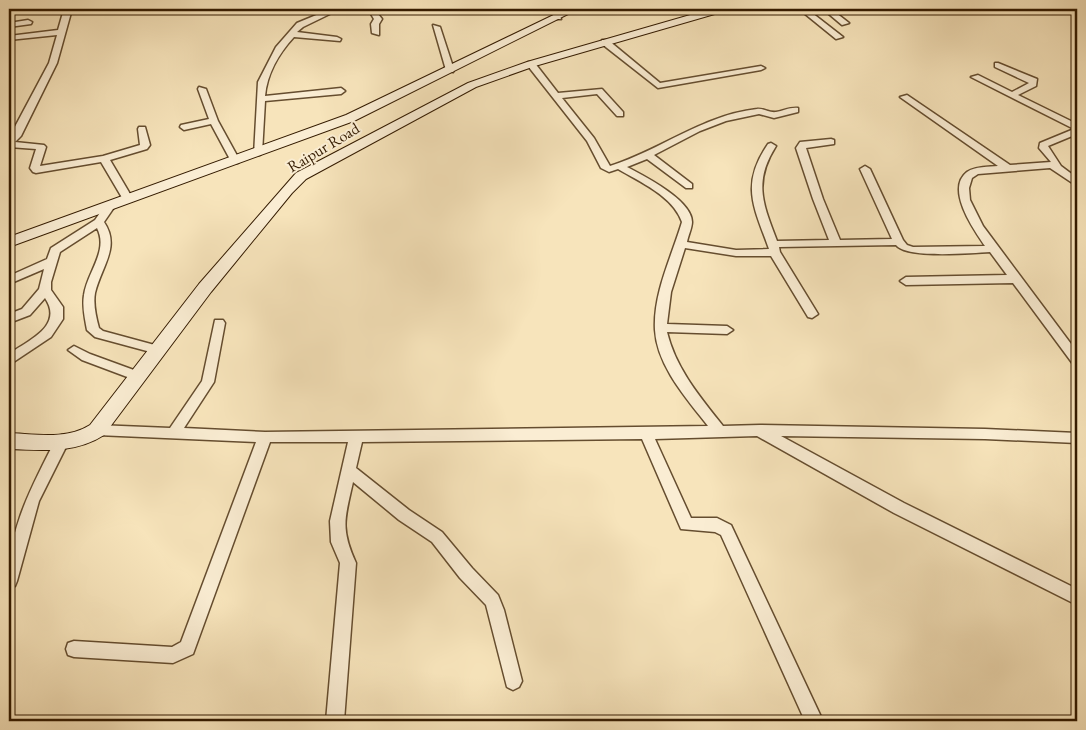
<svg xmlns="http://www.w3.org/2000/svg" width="1086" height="730" viewBox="0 0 1086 730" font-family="'EB Garamond',serif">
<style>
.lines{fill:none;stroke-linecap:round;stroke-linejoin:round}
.street-casing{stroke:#654d2f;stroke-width:3}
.secondary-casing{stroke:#341b00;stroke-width:2}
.street{fill:#faedd3;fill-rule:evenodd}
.secondary{fill:#faedd3;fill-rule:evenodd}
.labels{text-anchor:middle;stroke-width:4;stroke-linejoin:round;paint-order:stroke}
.street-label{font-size:16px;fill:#341b00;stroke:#faedd3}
</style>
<rect width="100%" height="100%" fill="#f7e4bb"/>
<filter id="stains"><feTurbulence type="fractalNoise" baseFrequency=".004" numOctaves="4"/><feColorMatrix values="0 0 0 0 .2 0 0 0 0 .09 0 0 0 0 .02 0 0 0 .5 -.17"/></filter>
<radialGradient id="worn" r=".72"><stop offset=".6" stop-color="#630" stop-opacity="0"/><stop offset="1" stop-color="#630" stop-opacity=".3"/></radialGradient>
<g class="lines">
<g class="street-casing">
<path id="street" d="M64,9h8l-15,54 -36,73 -6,6 29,3 2,2 -6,19 63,-10 37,-11 -2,-16 1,-2h6l5,18 -3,4 -37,11 23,39 -1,2h-8l-23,-39 -65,11 -3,-1 -3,-4 6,-19 -27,-2v-9l40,-75 8,-28 -48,5v-4l49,-6z
M331,9h9l-37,18 -6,5 40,5 4,2 -1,2 -46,-4c-15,16 -27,37 -29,59l76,-8 4,3 -4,3 -76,7 -3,52 -2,2h-6l4,-73 18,-35 21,-24z
M368,9h6l8,10 -3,5v11l-7,-2 -1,-9 3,-5z
M433,9h24l-15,4z
M551,9h6l4,10h-6z
M799,9h8l36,28 -7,2z
M823,9h8l18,14 -7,2z
M28,20l4,2 -1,2 -22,3v-4z
M433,25l7,2 14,43 -1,2 -7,-2z
M602,40h6l52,43 101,-17 4,2 -4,2 -103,18 -56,-44z
M528,62h6l24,31 44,-4 21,23v4h-6l-20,-22 -35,4 32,40 16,28c51,-16 93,-51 147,-57 6,-1 12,4 19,3 7,-1 14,-5 22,-4v4l-24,6 -15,-4 -33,7 -26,10 -46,24 38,29v4h-6l-39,-29 -20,8c17,9 65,33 65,55 0,6 -4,14 -5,20l49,8 33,-1c-15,-42 -29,-64 -1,-105l3,-1 5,3c-23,36 -13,58 1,95l52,-1 -16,-41 -17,-51 4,-6 31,-3 3,1v4l-28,4 17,51 17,41 52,-1 -32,-70 5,-3 5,3 33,71 4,5 6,2 72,-1c-11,-16 -40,-57 -18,-74 8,-6 22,-5 31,-6l-98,-69 7,-2 103,70 41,-3 -12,-14 1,-5 34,-14 -103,-52 7,-2 34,17 17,-9 -34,-16v-4h3l39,16 -1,7 -18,9 59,29v10l-29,12 13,20 16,12v8l-27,-18 -72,6 -6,4 -3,10 1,12 13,26 94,126v14l-4,-2 -60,-81 -107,2 -6,-4 6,-4 101,-2 -17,-23c-19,1 -83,7 -94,-7l-117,2 1,5 38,62 -6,4 -4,-1 -37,-61h-35l-51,-8 -14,44 -4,32 60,2 6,4 -6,4 -60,-2c9,37 33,65 56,94l37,-1 225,4 92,4v10l-92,-4 -204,-3 123,67 173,86v16l-183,-92 -137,-77 -102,3 36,79h26l14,7 92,196h-18l-84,-186 -6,-3 -34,-3 -39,-90 -280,3 -6,26 53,42 33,22 30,36 26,27 6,15 18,71 -3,6 -6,3 -6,-3 -21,-82 -26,-27 -28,-36 -33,-22 -46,-38c-8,36 -13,46 3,81l-12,158h-18l14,-158 -9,-21 -1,-21 18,-79h-78l-77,212 -20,9 -99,-6 -6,-2 -2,-6 2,-6 6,-2 98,6 9,-5 75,-200 -159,-7 -5,-1 -2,-4 2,-4 5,-1 73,3 32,-47 13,-61h8l2,3 -11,59 -30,46 81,4 443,-6c-21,-27 -51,-60 -53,-96 -2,-37 17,-74 27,-108 -9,-26 -42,-40 -64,-53l-9,3 -8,-4 -14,-27 -59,-75z
M199,87l7,2 12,32 22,40 -2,2h-6l-21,-39 -27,6 -4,-3 1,-2 28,-6 -11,-30z
M110,203l5,3 -11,16c17,25 -3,45 -9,71 -2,11 1,24 4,35l4,3 59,16 2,3 -2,3 -4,1 -63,-17 -8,-7c-2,-11 -5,-23 -3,-35 3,-23 25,-44 13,-67l-37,24 -9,30v8l12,17v12l-12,18 -42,28v-11c20,-14 55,-28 36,-56l-15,17 -21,8v-9l13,-5 17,-20 5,-20 -35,15v-8l38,-17 4,-11 44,-28 11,-16z
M74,346l16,8 52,19 2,3 -2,3 -4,2 -56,-21 -14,-10z
M62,435l5,2 2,4 -30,60 -22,80 -2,5 -6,2c-4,-54 24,-104 48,-151z"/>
</g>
<g class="secondary-casing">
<path id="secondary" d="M566,9h12l-224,112 -345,126v-10l337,-122z
M711,9h15l-1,2 -190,55 -59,21 -170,92 -14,14 -81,99 -107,143c-29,19 -62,15 -95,14v-16c27,1 57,7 81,-8l109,-141 97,-111 172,-90 59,-21z"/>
</g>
<use href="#street" class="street"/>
<use href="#secondary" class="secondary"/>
</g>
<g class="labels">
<g class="street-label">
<text transform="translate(323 147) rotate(-31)" y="6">Raipur Road</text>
</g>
</g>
<rect width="1086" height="730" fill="none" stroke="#f7e4bb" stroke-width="30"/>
<rect x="10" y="10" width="1066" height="710" fill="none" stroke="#341b00" stroke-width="2.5"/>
<rect x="15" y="15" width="1056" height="700" fill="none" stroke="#341b00"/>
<rect width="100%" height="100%" filter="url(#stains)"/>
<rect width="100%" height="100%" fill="url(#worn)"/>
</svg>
